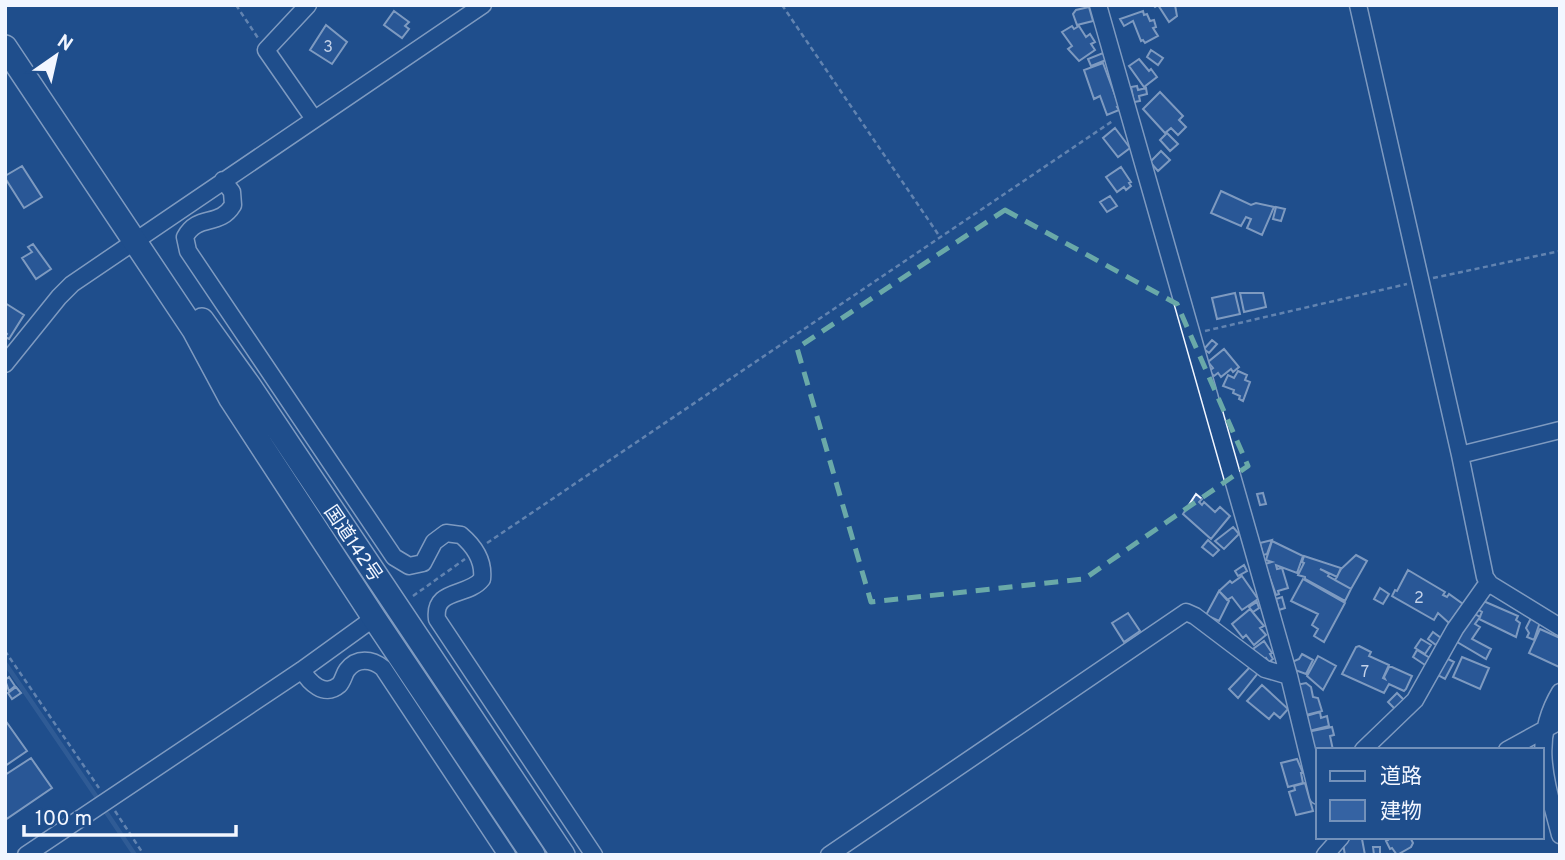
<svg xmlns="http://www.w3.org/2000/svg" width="1565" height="860" viewBox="0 0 1565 860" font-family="Overpass,'Noto Sans JP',sans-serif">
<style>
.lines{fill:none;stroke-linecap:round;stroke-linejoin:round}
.stream{stroke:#446ba0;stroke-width:4.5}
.building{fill:#3563a3;stroke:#f2f6ff;stroke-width:2}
.minor-casing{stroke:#f2f6ff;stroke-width:19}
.highway-casing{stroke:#f2f6ff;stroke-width:26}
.path{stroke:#b3c4dc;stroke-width:2.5;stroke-dasharray:5 3.5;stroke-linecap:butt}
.minor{stroke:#1f4e8c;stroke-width:16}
.highway{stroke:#1f4e8c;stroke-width:23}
.marked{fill:none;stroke:#6aa9a8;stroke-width:5;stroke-dasharray:14 9;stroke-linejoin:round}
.labels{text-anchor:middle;stroke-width:5;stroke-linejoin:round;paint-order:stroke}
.number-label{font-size:16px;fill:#c3d1e8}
.street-label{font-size:19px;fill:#f2f6ff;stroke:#1f4e8c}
</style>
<rect width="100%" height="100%" fill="#1f4e8c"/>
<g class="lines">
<path class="stream" d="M5,663l93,136
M104,809l31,46"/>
</g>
<path class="building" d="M1153,5h22l2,11 -8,6 -11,-17 -3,2z
M1089,7l4,14 -16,4 -4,-11 3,-4z
M394,11l15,11 -4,4 4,3 -7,9 -18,-13z
M1143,11l1,4 3,-1 3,7 4,-1 2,7 -3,1 5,8 -13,7 -2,-3 -2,1 -8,-20 -9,5 -4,-7z
M326,25l21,17 -15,22 -22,-14z
M1072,26l2,3 5,-3 7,11 4,-3 5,8 -4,2 4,6 -16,11 -11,-12 4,-3 -10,-14z
M1151,50l12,8 -5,7 -11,-8z
M1103,53l3,7 -15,6 -3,-7z
M1139,59l10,12 2,-2 6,8 -13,10 -15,-21z
M1103,63l16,43 -2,1 2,3 -12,5 -7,-19 -6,3 -10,-29z
M1137,86l1,4 8,-2 1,6 -8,2 1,5 -6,1 -3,-15z
M1160,92l23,24 -4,4 7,7 -8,8 -7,-7 -6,5 -22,-24z
M1115,128l15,20 -12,9 -15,-19z
M1167,133l11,11 -8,7 -10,-11z
M1161,151l9,9 -12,11 -8,-9z
M22,166l20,31 -18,11 -19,-30v-2z
M1121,167l10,15 -2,1 2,3 -5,4 -2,-3 -7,5 -11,-15z
M1221,191l30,14 5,-2 18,4 -12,28 -15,-7 4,-9 -5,-2 -5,9 -30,-13z
M1110,196l7,10 -10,6 -7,-10z
M1276,207l9,2 -4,12 -8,-2z
M33,244l18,25 -15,10 -14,-21 10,-6 -4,-5z
M1235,293l5,21 -23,5 -5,-21z
M1240,293h23l3,14 -22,5z
M5,303l19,12 -15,24 -4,-2 2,-3 -2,-2z
M1212,340l5,4 -8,9 -5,-4z
M1224,349l15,18 -6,5 -2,-3 -10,8 -3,-4 -4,3 -5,-5 4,-3 -5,-6z
M1238,371l9,4 -2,5 5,2 -7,19 -4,-2 1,-3 -7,-3 1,-3 -11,-4 5,-11 6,3z
M1263,493l3,11 -6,1 -3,-11z
M1196,494l6,5 -3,3 3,3 2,-3 11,10 5,-5 10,9 -19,23 -28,-25z
M1233,527l6,7 -15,15 -9,-8z
M1208,540l11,10 -6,6 -11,-9z
M1272,540l-5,14 -4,1 -3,-12z
M1272,541l31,15 -6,17 -21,-8 1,4 5,-1 6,20 -10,3 1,3 -3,1 -11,-31 7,-2 -6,-2z
M1356,555l11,6 -16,28 -16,-9 6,-11z
M1304,556l37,12 -4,9 -17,-8 9,5 -1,2 23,13 -6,12 -40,-22v-2l-7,-2 6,-12 -2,-1z
M1244,565l3,6 -9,5 -3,-5z
M1408,570l37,22 -2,3 4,2 2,-3 14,10 -14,19 -11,-10 -4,7 -42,-24 3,-6 2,1z
M1242,576l16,23 -16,11 -10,-13 -5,3 -8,-9 11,-10 2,2z
M1303,579l42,24 -21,39 -10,-6 4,-7 -6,-4 6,-11 -27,-13z
M1380,588l9,6 -6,10 -9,-5z
M1219,591l10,10 -10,20 -13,-6z
M1282,597l3,11 -6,2 -3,-11z
M1481,600l37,16 -2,4 4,3 -4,14 -37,-18 3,-7 -5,-3z
M1257,602l2,6 -6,4 -4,-5z
M1250,609l14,17 -4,2 6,7 -12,10 -8,-10 -3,3 -11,-14z
M1470,611l10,6 -5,7 5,3 -8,12 19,10 -5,10 -34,-20z
M1128,613l12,18 -16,11 -12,-19z
M1531,618l9,4 -6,18 -7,-3 2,-4 -3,-5z
M1540,629l20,9 -1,29 -30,-14z
M1433,632l8,6 -5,7 -8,-6z
M1421,639l10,6 -6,9 -10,-6z
M1264,641l8,12 -2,1 3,5 -4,3 -3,-4 -4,3 -9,-12z
M1359,646l12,6 -2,4 20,9 -6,13 2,1 -1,-2 5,-10h3l20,9 -6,13 -2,2 -15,-7 -5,9 -42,-19 14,-27z
M1417,650l13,8 -5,7 -12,-8z
M1302,654l11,6 -7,14 -11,-4 -3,-8 7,-3z
M1318,656l18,10 -13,24 -16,-14z
M1444,657l10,5 -9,17 -11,-6z
M1462,657l27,11 -9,21 -27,-12z
M1251,666l7,7 -20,25 -9,-9z
M9,677l6,9 -6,5 -4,-11z
M1306,683l5,4 2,10 5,1 4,13 -16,4 -10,-30z
M1262,685l26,24 -8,9 -6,-5 -5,6 -22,-18z
M16,687l5,6 -9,6 -4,-6z
M1397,693l7,7 -9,9 -7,-7z
M1320,712l1,6 6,-2 2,10 -20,5 -3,-15z
M5,720l22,31 -22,15z
M1332,727l2,8 -4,1 3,14h-15v17l-11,-35z
M31,758l21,30 -47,32v-45z
M1297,759l6,14h-2l2,10 -15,4 -7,-24z
M1305,783l8,28 -17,4 -7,-23 6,-2 -1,-4z
M1350,837h14l-2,2 3,16h-20l-2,-11z
M1387,837h23l3,6 -2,4 -14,8 -5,-7 -2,1 -4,-8 2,-1z
M1373,847h7v8h-6z"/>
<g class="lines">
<g class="minor-casing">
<path id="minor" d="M308,5l-42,45 48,69
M1098,5l191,671 29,120
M1358,5l102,450 25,122 5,7 70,43
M223,180l9,12 1,13c-14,23 -35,8 -48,32l3,14 206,306 15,9 14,-3 11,-21 12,-9 15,2c13,11 23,26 21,44 -14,18 -49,9 -45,40l157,236
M5,364l54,-67 13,-13 411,-279
M1460,455l100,-25
M302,670c7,12 22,28 37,15 4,-4 5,-11 8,-15 10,-13 25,-11 36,-2l124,187
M1560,692c-30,50 -13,92 0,143
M1363,750l52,-50 40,-71 29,-41 6,-4
M1507,750l53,-29
M26,855l276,-185 72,-52
M829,855l357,-243 9,4 70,53 24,7
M1325,855l16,-18"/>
</g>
<g class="highway-casing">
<path id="highway" d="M5,47l189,283 37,69 143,219 159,237
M202,320l46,64 315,471"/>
</g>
<path class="path" d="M236,5l22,33
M782,5l158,232
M1433,278l127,-27
M1205,331l202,-47
M487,543l627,-423
M413,596l52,-37
M5,651l94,137
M115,811l29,44"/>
<use href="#minor" class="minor"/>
<use href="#highway" class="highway"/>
</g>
<path d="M0 0H1565V860H0ZM1005,210l172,94 71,162 -164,113 -213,23 -74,-254z" fill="#1f4e8c" fill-opacity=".55" fill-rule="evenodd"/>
<path class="marked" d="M1005,210l172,94 71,162 -164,113 -213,23 -74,-254z"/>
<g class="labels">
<g class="number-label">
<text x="328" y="52">3</text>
<text x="1419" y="603">2</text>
<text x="1365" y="677">7</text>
</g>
<g class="street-label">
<text transform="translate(354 543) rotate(56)" y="7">国道142号</text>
</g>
</g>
<rect width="1565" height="860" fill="none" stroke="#f2f6ff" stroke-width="14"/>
<rect x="1316" y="748" width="228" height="91" fill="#1f4e8c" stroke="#7391ba" stroke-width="2"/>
<rect x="1330" y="771" width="35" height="10" fill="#1f4e8c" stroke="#7391ba" stroke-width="2"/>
<text x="1380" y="783" font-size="21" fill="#f2f6ff">道路</text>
<rect x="1330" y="800" width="35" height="21" fill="#3563a3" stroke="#7391ba" stroke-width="2"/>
<text x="1380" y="818" font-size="21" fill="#f2f6ff">建物</text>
<g transform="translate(56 56) rotate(34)" stroke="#1f4e8c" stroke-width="5" paint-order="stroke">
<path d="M0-5L12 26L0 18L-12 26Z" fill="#f2f6ff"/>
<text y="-10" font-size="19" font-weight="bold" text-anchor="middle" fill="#f2f6ff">N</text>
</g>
<path d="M24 825v10h212v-10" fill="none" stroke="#f2f6ff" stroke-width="3.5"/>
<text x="35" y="825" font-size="21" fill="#f2f6ff" stroke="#1f4e8c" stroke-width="5" paint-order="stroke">100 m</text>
</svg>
